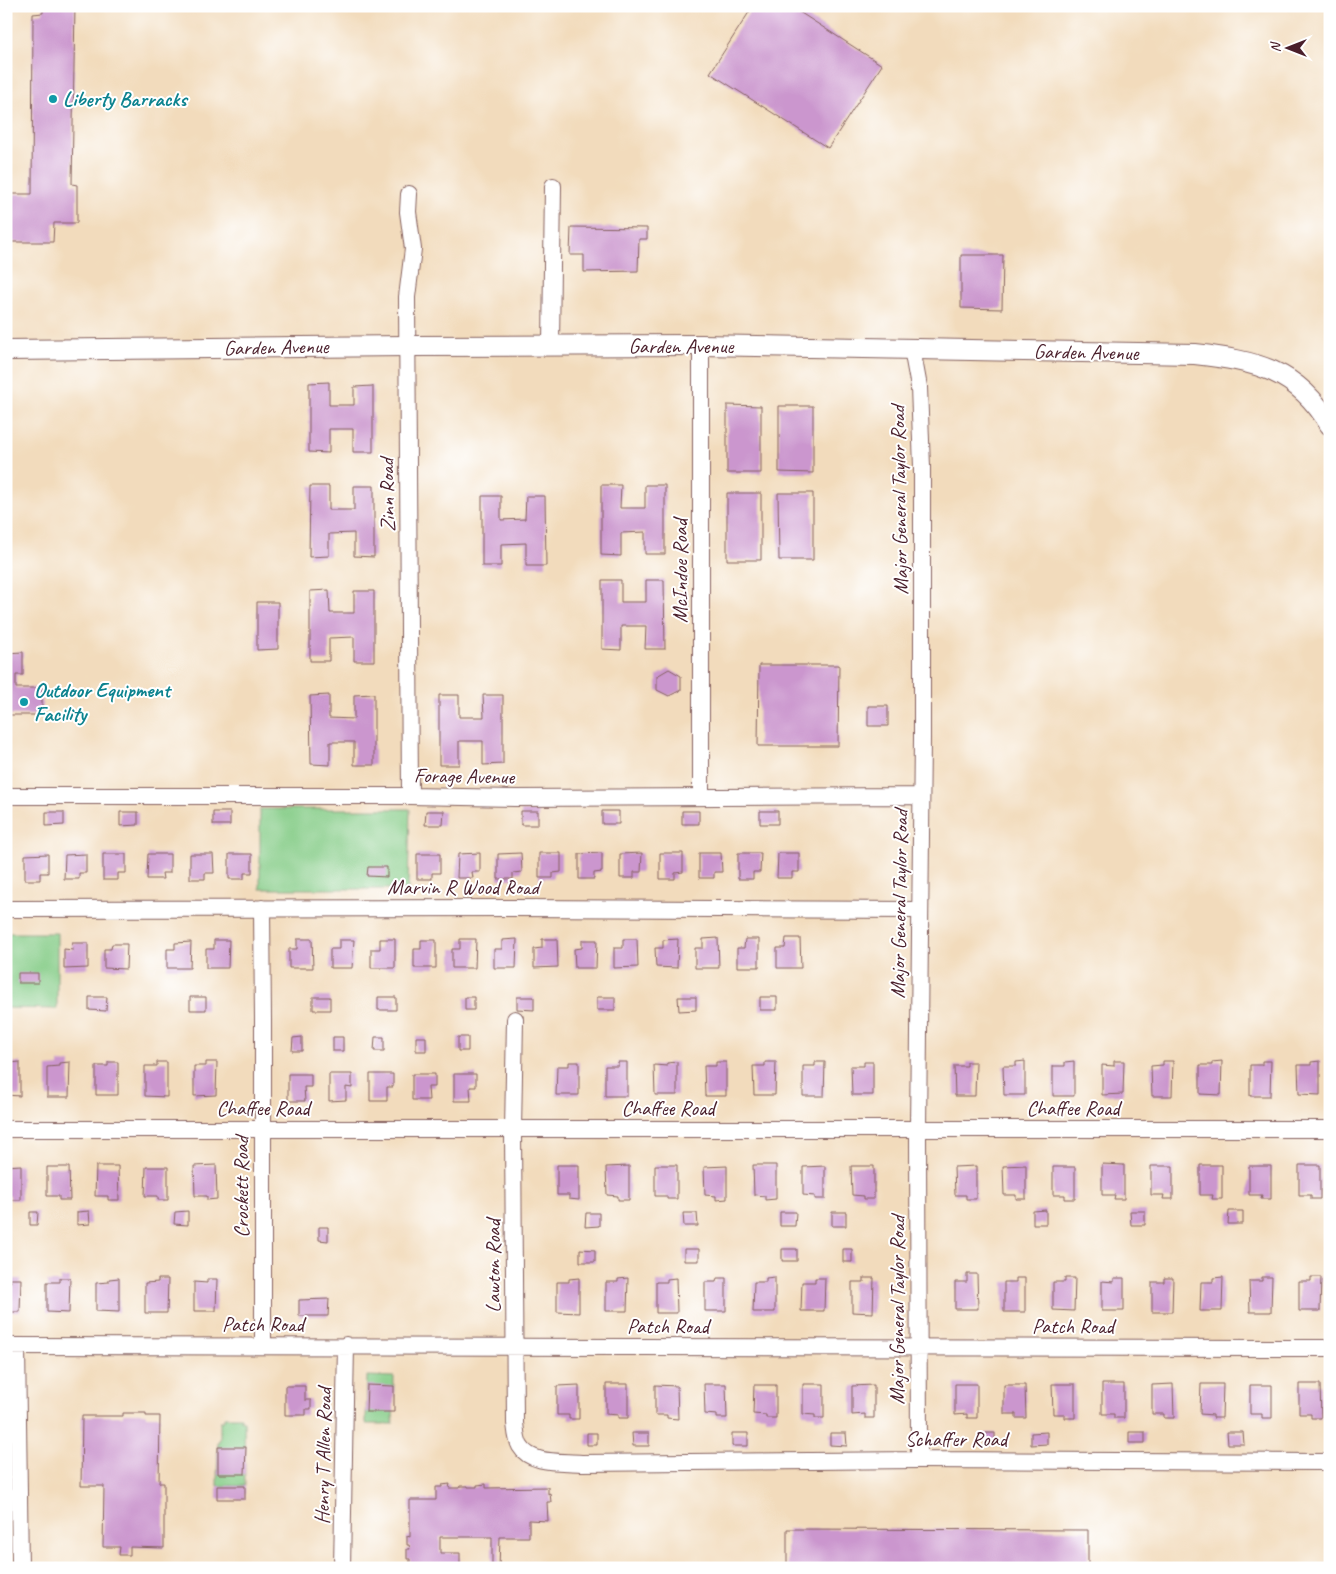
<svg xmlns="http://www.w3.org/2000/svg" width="1336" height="1574" viewBox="0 0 1336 1574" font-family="Caveat,sans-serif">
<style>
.green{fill:#85cc87;stroke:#687659}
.building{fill:#cb96ce}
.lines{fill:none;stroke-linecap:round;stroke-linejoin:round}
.minor-casing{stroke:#85615e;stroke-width:18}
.tertiary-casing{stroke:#85615e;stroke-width:22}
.minor{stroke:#fff;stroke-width:16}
.tertiary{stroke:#fff;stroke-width:20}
.culture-dot{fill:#0f9aa8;stroke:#fff;stroke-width:2}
.labels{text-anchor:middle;stroke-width:4;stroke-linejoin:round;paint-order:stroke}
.culture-label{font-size:21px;font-weight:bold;fill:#0d838f;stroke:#fff;text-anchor:start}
.street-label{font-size:21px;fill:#4a1f2b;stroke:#fff}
</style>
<rect width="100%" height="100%" fill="#fff"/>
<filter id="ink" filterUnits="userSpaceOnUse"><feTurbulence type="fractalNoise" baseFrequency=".02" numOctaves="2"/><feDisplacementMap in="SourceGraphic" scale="10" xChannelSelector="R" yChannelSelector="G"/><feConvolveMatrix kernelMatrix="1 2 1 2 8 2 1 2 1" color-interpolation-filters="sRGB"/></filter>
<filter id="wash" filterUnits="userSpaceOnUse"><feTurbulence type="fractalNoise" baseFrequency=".0096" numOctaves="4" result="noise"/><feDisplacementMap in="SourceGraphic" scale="20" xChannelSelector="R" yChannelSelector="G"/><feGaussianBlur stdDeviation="1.12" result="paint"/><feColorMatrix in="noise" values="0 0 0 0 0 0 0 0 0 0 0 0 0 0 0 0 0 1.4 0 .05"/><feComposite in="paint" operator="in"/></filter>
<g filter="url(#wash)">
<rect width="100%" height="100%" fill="#f2dbbc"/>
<path class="green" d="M260,809h150l-2,80h-148z
M6,933h51v76l-51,-1z
M367,1376l27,1 -1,47h-27z
M224,1417h17v4h3l1,65h-28l1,-45 2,-1v-19h4z"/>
<g id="blocks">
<path class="building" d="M43,6h32l-3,178 5,1v38h-23l-1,19h-47v-48h26l1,-180 10,-1z
M753,6h37l92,59 -54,83 -118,-75z
M571,227l76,1v11h-8l-1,32 -54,1v-17h-14z
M961,255h42l-1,54 -41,-1z
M329,382v23h25v-18l19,-1v66h-20v-23h-24v24l-20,-1v-69z
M727,405l34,1v67h-34z
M779,406h34v67l-34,-1z
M601,485h20l-1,23h25v-23h20v69h-20v-22l-24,1v23l-20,-1z
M310,486h19v24h25v-24h20v71l-20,-1v-23l-25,1v22l-20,1z
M727,493h34v67h-34z
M778,493h35v67h-34z
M482,496h19v24l24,-1 1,-23h19l1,70h-20v-23l-25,1v22h-19z
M602,580h19v22h25v-22h18l1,69h-20l1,-23h-25v24l-19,-1z
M329,590l1,23h24v-22h20v70h-20v-24l-25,1v23h-19v-70z
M257,602h21v47l-21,1z
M23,652v23h-7v13h26v27h-36v-62z
M759,665h80l-1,81h-80z
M669,669l12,7v14l-12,6 -12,-6v-14z
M374,694v71h-20v-23h-24v23l-19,-1 -1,-68 19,-1v23l25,1v-24z
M439,695h20v22h25l-1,-22h20v69l-20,1v-24h-24v24h-20z
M868,706h20v20h-20z
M426,811h18l-1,14h-18z
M521,811h17v14h-17z
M602,811h17v13h-17z
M682,811h17v13h-17z
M760,811h18v13h-18z
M46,812h18v13l-18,1z
M120,812h18v13l-18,1z
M213,812h17v13h-17z
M480,853v19h-8l1,6h-16l1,-24z
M521,853l1,19 -9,1v6h-15v-25z
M539,853h22v19l-8,1v5h-14z
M602,853v19l-8,1v6h-15v-25z
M642,853l-1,19h-7v6h-14v-24z
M660,853h23v19l-8,1v6h-15z
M699,853h22l1,19h-8v6h-15z
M738,853h23l-1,19h-7v7h-15z
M778,853h21v19h-7v6h-15z
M48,854v19h-8v7h-15v-25z
M86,854v19h-7v6h-15l1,-24z
M103,854h23v19h-8v7h-15z
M148,854h22v19h-8l1,6h-16z
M190,854h23l1,19h-9v6h-15z
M229,854h23v19h-8v6h-15z
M417,854h23v19h-8v6h-15z
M368,867h19v10l-20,-1z
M718,938l1,30h-24v-20h8v-9z
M786,938h14l1,30h-24v-20h8z
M297,939h15l1,29h-24v-19h8z
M380,939h15v29h-24v-19h9z
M460,939h16l-1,29h-23v-19h8z
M517,939l-1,29h-22v-19h8v-9z
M542,939h15l1,28 -24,1v-19l8,-1z
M623,939h14l1,28 -24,1v-20h9z
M678,939l-1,29 -21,-1 -1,-19h8v-8z
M745,939h14v28h-22v-19h7z
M214,940h15l-1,28h-22v-19h8z
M339,940h15l-2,28h-22v-19h9z
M421,940h15v28h-22v-19h7z
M582,940h15l-1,28h-21l-1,-19 8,-1z
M191,942l-1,26h-23v-19h8v-6z
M72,943h16v25l-24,1v-20l9,1z
M112,944h15l-1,25 -22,-1v-19h7z
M18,973h20v10h-20z
M89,997h18l-1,14 -17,-1z
M190,997h16v13h-16z
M313,997h17v13h-17z
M378,997h18v13h-18z
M465,997h9v13h-9z
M517,997h17v13l-17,-1z
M597,997h18v13h-18z
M678,997h18v13l-17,1z
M760,997h17v13h-17z
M302,1037v14h-10l1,-13z
M333,1037h10v14h-10z
M375,1037h9v14h-10z
M416,1037h10v14h-10z
M458,1037h10v14h-10z
M1025,1061v34h-21l-1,-29h13v-4z
M1074,1061v35h-21v-30h12v-4z
M1114,1061h10l-1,33 -21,1v-30l12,1z
M1163,1061h10l-1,35h-20l-1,-30 12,-1z
M1222,1061l-1,34 -21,-1v-29h12v-3z
M1262,1061h9l-1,35h-20v-31h12z
M1320,1061v34l-21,-1 -1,-29h13v-3z
M20,1062v34l-14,-1v-28l4,-1v-3z
M70,1062l-1,35h-22v-30l12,-1v-3z
M108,1062h10v33h-22v-29h12z
M157,1062h10v35l-22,-1v-30h12z
M206,1062h11l-1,33 -22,1v-30h12z
M569,1062h10v33h-23l1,-29h12z
M618,1062h9v34h-22v-30h13z
M677,1062v33h-22l-1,-30 13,1v-3z
M716,1062h10v34h-21l-1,-30h12z
M765,1062h11l-1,33h-21l-1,-29h12z
M815,1062h10l-1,34h-21v-30h12z
M864,1062h9v33h-21l-1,-29h13z
M967,1062h9l-1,34h-20l-1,-30h13z
M288,1074h23v13h-7l1,14h-17z
M329,1074h23v14l-6,-1v13l-17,1z
M370,1074h23v13h-6v14h-17z
M412,1074h23v13h-7l1,13h-17z
M454,1074h22v13h-6l1,14h-17z
M1102,1164l22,1v34h-10l1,-4h-13z
M21,1165v35h-11v-4h-4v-30z
M216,1165l1,34 -10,1v-4h-12l-1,-30z
M557,1165h22v35l-10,-1v-4h-12z
M655,1165h22v34h-10v-3h-12z
M753,1165h23v34l-11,1v-4l-11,-1z
M1026,1165v34h-10v-4h-12l-1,-29z
M1200,1165h22v34h-10l1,-4h-13z
M1299,1165h21v34h-9v-4h-12z
M96,1166h22l1,34h-11v-4h-13z
M629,1166v34h-11v-4l-11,-1 -1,-28z
M727,1166v33l-11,1v-4l-11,-1 -1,-28z
M825,1166v33h-10v-3l-12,-1v-28z
M851,1166h23v33h-10v-3l-12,-1z
M976,1166v33h-10v-4h-11l-1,-28z
M1151,1166h22v33h-10l1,-4h-13z
M1249,1166h22v33h-10l1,-4h-13z
M47,1167h22l1,33h-11v-4h-12z
M146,1167h22v33h-10v-4h-13z
M1053,1167h22v32h-10v-4h-12z
M1046,1210v14h-13v-13z
M89,1211l1,13 -13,1v-13z
M188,1211v14l-14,-1 1,-12z
M1130,1211h15v14h-14z
M1229,1211h14v13h-15z
M30,1212h8l-1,13h-7z
M780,1212h16l-1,14h-15z
M832,1212h14v14h-14z
M586,1213h13v13l-14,1z
M683,1213h14l1,13h-14z
M319,1227h9v14l-9,-1z
M580,1249l15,1v12h-15z
M684,1249h15v12h-15z
M782,1249h15v12h-15z
M843,1249h9v13h-9z
M967,1274h10l1,35h-23v-27h12z
M775,1277v35h-22l1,-30h12v-4z
M1223,1277l-1,34h-22l1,-29h12v-4z
M1262,1277h10l-1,35h-21l-1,-31h13z
M1311,1277h10l-1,34h-21v-30h12z
M60,1278h10l-1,35 -22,-1v-30h13z
M119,1278v34l-23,-1v-28l13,-1v-3z
M579,1278v35l-22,-1v-30h12v-3z
M628,1278l-1,33h-21v-29h12v-3z
M676,1278l1,35h-21v-31h11v-3z
M717,1278h9v33h-21v-29h11z
M815,1278h10l-1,33h-23l1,-29h13z
M864,1278h10l-1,35 -21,-1v-30h12z
M1016,1278h9v34h-21v-30h12z
M1065,1278h10l-1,33 -21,-1v-28h12z
M1114,1278h10v33h-22v-30l12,1z
M1164,1278h9l-1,34h-20v-30h12z
M10,1279h11l-1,33h-14v-30h5z
M158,1279h10l-1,34h-22v-30l13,-1z
M207,1279h10l-1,32h-22v-29l13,1z
M329,1299l-1,17h-29v-16z
M606,1384h22v34h-10v-3l-12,-1z
M704,1384h22l1,34h-10v-3l-12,-1z
M803,1384h21v34h-9v-3l-12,-1z
M955,1384h22v34h-10v-4l-12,1z
M1052,1384h23v34h-10v-4h-12z
M1102,1384h22v34h-10v-4h-12z
M1173,1384l1,34h-10v-4h-12v-29z
M1201,1384h22l-1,34h-9v-3l-13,-1z
M1299,1384h21l1,34h-10v-4h-12z
M367,1385l27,1v26h-28z
M579,1385v34h-10v-4h-12v-29z
M655,1385l22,1 1,33 -11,-1v-3h-12z
M754,1385h22v33h-10v-3l-13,-1z
M874,1385v33h-9v-4l-13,1v-29z
M1004,1385h21l1,33h-10v-4h-12z
M1250,1385h22v33h-10v-4h-12z
M285,1386h20v14h6v9h-5v6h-21z
M123,1413h23v3h14l-1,67h5v65l-34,-1v8h-11l1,-8h-17l1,-61h-23l1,-70h41z
M1047,1432v12l-16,1v-12z
M1129,1432h16v11h-16z
M1227,1432h16l1,12h-16z
M1326,1432h4v12h-5z
M587,1433h10v12h-10z
M632,1433h17v13h-16z
M732,1433h16v13h-16z
M830,1433h16l1,13 -17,-1z
M986,1433h9v13h-10z
M218,1447h28l-1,27h-27z
M450,1484l-1,4h10l1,-2h8v1h9v-2l9,-1v4l62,-1v7l2,-1 1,9h-4l1,19 -19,-1v17h-29l-1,31h-7v-31h-52v16h20v15h-53v-4h3v-5h-3v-10h3l-1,-4h-2v-9l3,1v-37h26v-13h6v-2z
M217,1486h28v13h-28z
M787,1529l301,1v38h-301z"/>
</g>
</g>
<g filter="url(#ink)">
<use href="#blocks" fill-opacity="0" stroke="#85615e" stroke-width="1"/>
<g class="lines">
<g class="minor-casing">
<path id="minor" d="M409,194l-1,18 5,37 -6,48 3,499
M551,345l2,-159
M701,345v452
M912,349l7,38 3,80v271l-4,392 1,330
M6,796h404l105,2 406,-2
M262,908l1,112v325
M6,909l509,-1 404,2
M515,1019l-2,111 2,293c1,7 1,16 5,23 11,19 42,15 61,17l338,-3 411,2
M6,1129h1324
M6,1346l1324,2
M17,1346l3,222
M342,1568l4,-223"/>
</g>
<g class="tertiary-casing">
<path id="tertiary" d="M6,350l401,-4 294,-1 494,9c60,7 102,15 135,71"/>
</g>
<use href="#minor" class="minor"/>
<use href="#tertiary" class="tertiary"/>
</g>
</g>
<g class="culture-dot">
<circle cx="53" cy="99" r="5"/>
<circle cx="24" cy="702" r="5"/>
</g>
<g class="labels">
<g class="culture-label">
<text x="63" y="106">Liberty Barracks</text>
<text x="34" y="697">Outdoor Equipment<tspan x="34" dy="24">Facility</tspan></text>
</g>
<g class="street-label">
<text x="681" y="353">Garden Avenue</text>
<text transform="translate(276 347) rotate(-1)" y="7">Garden Avenue</text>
<text transform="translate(1086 352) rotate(1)" y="7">Garden Avenue</text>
<text transform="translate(387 495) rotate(-91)" y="7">Zinn Road</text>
<text transform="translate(899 500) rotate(-91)" y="7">Major General Taylor Road</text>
<text transform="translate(680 571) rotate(-90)" y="7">McIndoe Road</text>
<text transform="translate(464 776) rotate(1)" y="7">Forage Avenue</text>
<text x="463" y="894">Marvin R Wood Road</text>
<text transform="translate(899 904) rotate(-89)" y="7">Major General Taylor Road</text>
<text x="263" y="1115">Chaffee Road</text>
<text x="668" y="1115">Chaffee Road</text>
<text x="1073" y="1115">Chaffee Road</text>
<text transform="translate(241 1187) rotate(-90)" y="7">Crockett Road</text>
<text transform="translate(493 1266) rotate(-90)" y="7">Lawton Road</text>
<text transform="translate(897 1310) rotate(-90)" y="7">Major General Taylor Road</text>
<text x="263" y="1331">Patch Road</text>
<text x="668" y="1333">Patch Road</text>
<text x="1073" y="1333">Patch Road</text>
<text x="956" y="1446">Schaffer Road</text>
<text transform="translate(323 1456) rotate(-89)" y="7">Henry T Allen Road</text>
</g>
</g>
<rect width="1336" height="1574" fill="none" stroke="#fff" stroke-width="25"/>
<g transform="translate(1288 48) rotate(270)" stroke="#ffffff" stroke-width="4" paint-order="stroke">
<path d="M0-4L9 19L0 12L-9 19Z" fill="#4a1f2b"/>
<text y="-8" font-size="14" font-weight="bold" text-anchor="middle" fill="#4a1f2b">N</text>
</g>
</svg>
